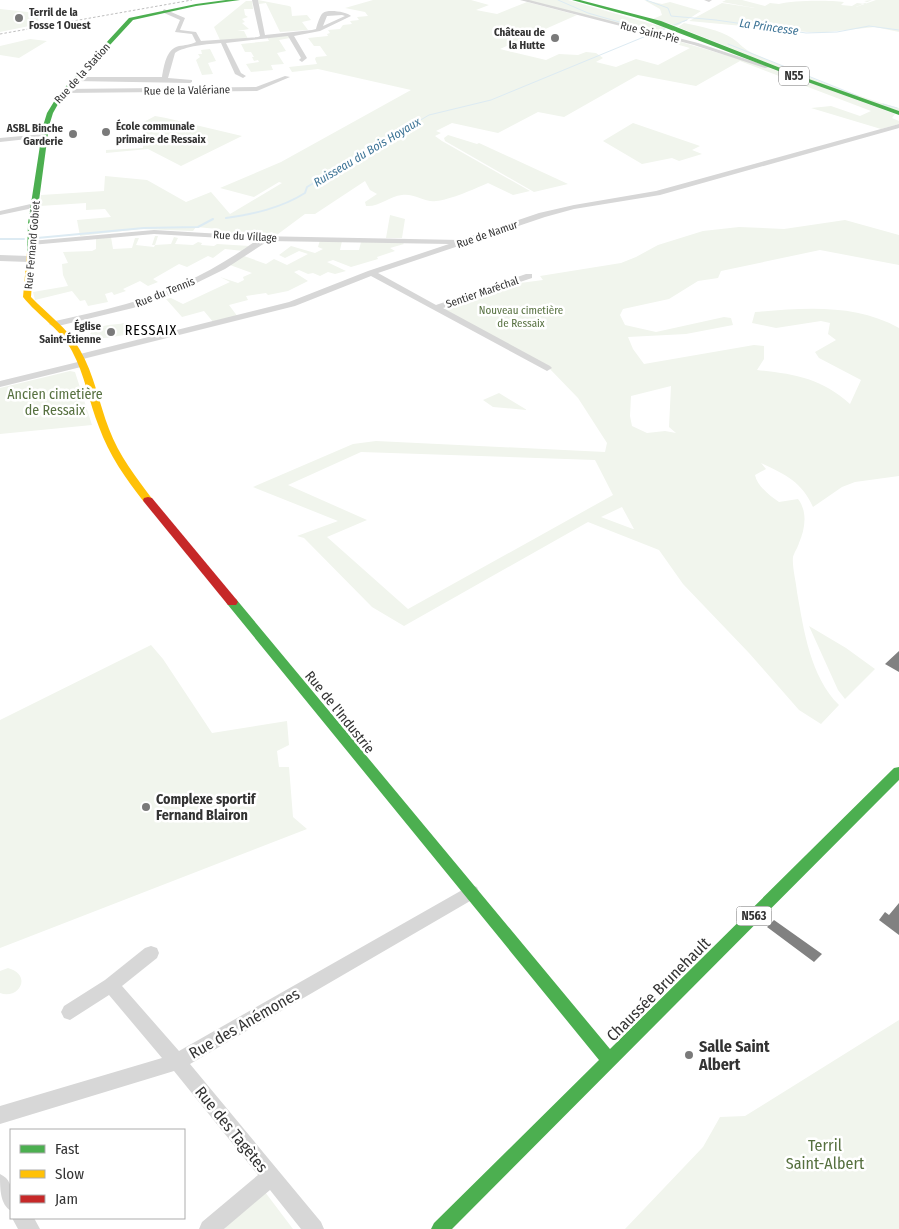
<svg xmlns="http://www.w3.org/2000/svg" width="899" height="1229" viewBox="0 0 899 1229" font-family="'Fira Sans Condensed',sans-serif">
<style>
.green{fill:#f1f5ed;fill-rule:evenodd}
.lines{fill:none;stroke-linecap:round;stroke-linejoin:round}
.stream-far1{stroke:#ddebf3;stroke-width:1}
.stream{stroke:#ddebf3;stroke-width:2}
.building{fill:#818181}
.street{fill:#d7d7d7;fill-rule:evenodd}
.fast{fill:#4caf50;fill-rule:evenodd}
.slow{fill:#ffc107;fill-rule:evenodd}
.jam{fill:#c62828;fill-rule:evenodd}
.rail{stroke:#bebebe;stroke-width:1;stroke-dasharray:2.5 2;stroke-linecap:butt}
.poi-dot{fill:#7a7a7a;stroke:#fff;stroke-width:2}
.labels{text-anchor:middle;stroke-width:5;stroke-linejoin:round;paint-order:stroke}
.far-poi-label{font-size:11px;font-weight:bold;fill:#333;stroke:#fff;text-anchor:end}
.far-street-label{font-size:11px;fill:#333;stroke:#fff}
.far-park-label{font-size:11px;fill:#56703f;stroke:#fff}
.far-water-label{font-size:12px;font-style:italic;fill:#3f7597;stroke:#fff}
.shield{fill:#fff;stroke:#707070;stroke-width:1}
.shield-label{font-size:12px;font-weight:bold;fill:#333}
.far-quarter-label{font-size:14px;letter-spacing:1px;fill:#000;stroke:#fff}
.park-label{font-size:14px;fill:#56703f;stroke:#fff}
.street-label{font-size:14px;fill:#333;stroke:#fff}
.poi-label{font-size:14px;font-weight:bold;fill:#333;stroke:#fff;text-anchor:start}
.near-street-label{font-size:16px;fill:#333;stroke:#fff}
.near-poi-label{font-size:16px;font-weight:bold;fill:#333;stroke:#fff;text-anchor:start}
.near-park-label{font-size:16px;fill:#56703f;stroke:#fff}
</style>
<rect width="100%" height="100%" fill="#fff"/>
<path class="green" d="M258,0l31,6 2,1 1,9 15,-1 4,5 -9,2 6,8 -28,2 -14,-29 -7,1z
M373,0h98l18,5 -13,5 21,4 30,-12 50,13 -77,34 46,11 13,-6 19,1 8,-3 10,1 7,5 -7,4 20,5 20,-8 22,6 32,-17 -25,-7 6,-2 101,30 123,45 -3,4 7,3v3l-18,5 -70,-21 20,-2 29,10 11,-5 -131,-50 -44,25 -58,-11 -74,42 -26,-5 -40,21 -46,-10 -16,8 5,2 -6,3 7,5 88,50 -17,4 -25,-12c-14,6 -38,17 -52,18 -10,2 -22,-8 -34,-6 -13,1 -22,12 -36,11l-1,-4 12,-8 -7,-4 -5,-9 -50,33h-10l-31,23h-7l-52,-4 3,-4 -22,-2 -3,4 -53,-2 -60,7 -3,-16 34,-3 -6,-8 -19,1v-7l-46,3 1,-11 63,-4 1,-15 42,4 39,22 25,-10 19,22 52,-31 -3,-1 -25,15 -34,-9 61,-26 130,-72 -93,-21 -26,3 -3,-5 28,-3 -2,-5 1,-2 11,-1 -7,-10h-6l-6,-8 20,-2 -1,-2 3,-1 -2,-3 12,-1 3,-4 9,-1 -2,-3 9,-1 -2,-3 11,-1 -3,-4 -20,-4z
M526,0h42l98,28 -12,5z
M644,0l18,4 8,-2 31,9 -17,11h-5l3,1 -5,3 -24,-7 9,-4 -2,-6z
M726,0h16l23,6 5,-3 9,1c14,-4 50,-4 65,-2l-3,3 11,1 5,-3 8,1 2,-2 -3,-1 8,-1 -16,7 20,-7h23v32l-24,-5 -57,6 -129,-12 33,-18 33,5 -33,-6z
M246,1h6l1,8h-9l1,6 3,2 -6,2 3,3 -3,1 7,6 -12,2h7l4,8 -28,1 -6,-13z
M0,9l37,4 2,11 -39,8z
M684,23c15,3 36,7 48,15 9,6 11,11 22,16 47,20 95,40 145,54v3l-55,-18 -166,-66z
M288,35l2,3 -11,2 7,11 -9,2 7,11 -13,1 2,5 -22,2 -5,-8 13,-2 -1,-2 -4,1 -2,-4h2l-3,-5h-6l-4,-8 28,-3 -2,-4z
M30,39l17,2 -28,17 -19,-3v-9z
M210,49l6,12 -8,2 5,11 -11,1 -6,-15 4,-3 -2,-3h4l-1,-4z
M155,116l11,2 76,18 -61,30 -33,-17 -42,4v-3l37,-2 -1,-25z
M633,123l67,23 -8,4 10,4 -23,7 -7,-3 -30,6 -39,-23z
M448,135l29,9 2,-1 89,41 -34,8 -89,-51 -1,-3z
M390,215l15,4 -3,19h-16z
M845,220l54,15v30l-79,-15 -99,21 -3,7 -20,3 -29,18 -46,10 -3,6 5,10 31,7 68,-15 7,1 2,7 -47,9 -58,3 5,12 11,15 110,-19 10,1v13l-7,11c37,4 64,8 93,34l11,-24 -42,-22 -4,-6 21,-12 -8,-6 2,-11 -9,-2 -45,7 -24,-5 3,-11c48,-4 100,-9 144,16v148l-44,6 -13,5 -29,20c-11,-25 -28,-33 -52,-44l5,6 -11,6c2,11 15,21 24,27l19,-3c10,13 7,30 1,44 -1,4 -5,10 -6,14 -1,10 3,24 4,35 7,39 13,84 42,113l-18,19 -22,-14 -50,-57 -66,-69 -24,-34 -71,-28 -184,104 -32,-19 -68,-69 -7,-2 41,-15 -85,-34 100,-43 23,-3 229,11 2,-9 -29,-45 -31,-32 -105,-56 78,-27 23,-3 -3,-4 81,-13 15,-6 22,-12 45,-14 36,-4 45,2zM671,386l-2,41 7,6 -11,-2 -18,2 -15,-7 -2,-10 1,-20zM361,452l234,8 18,35 -205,114 -81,-72 40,-17 -79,-35zM622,507l12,22h-1l-32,-12z
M155,236h3l-3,9 16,-1 3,-7 4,1 -3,6 18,1 5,-3 4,1 -1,2 13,1 3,-2 33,2 -7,5 -18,-2 -12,9 -5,-2 -21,11 -8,-3 -26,15 5,3 -10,4 -8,-5 -17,8 3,2 -12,4 -2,-3 -7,2 3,8 -20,4 -3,-6 -5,1 -8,-10 -37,9 -2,-8 35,-6 -5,-11 -1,-11 6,-1 -5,-11 29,-1 4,-2v-10l15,-2 2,12 19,-1 3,-10h4l-3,7 18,2 1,-2h-3z
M320,240l22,1 -2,9h19l2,-8 40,-1 3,3 -14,4 5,3 -18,6 1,2 -27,8 -18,-7 -6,2 19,9 -11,3 -7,-2 -8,4 -7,-3 -5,1 -9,-4 -5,2 14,9 -20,10 -20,4 -2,-2 -20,3 2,4 -19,5 9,12 -24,6 -10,-12 -22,6 -16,-18 5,-1 12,6 47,-22 -10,-5 18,6 6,-3 -1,-3 9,-4 -22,-8 14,-9 22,8 8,-5 13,6 21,-11 -9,-3 -14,7 -6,-3 12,-9 24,7 8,-4 -5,-2z
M125,323l3,10 -3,2c-11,1 -27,7 -35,-1 7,-10 24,-9 35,-11z
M70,371l5,1 17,53 -92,9v-46z
M499,393l28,17 -34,-3 -10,-7z
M809,626l37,22 29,21 -30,30 -7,-9z
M151,645l12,14 49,74 75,-12 2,24 -12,6 2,16h10l4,50 14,12 -307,119v-228z
M8,968c25,7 11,32 -8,25v-22z
M899,1020v209h-274l78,-82 17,-30 25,-1z
M265,1192l28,37h-69z"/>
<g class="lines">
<path class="stream-far1" d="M558,0l30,13 52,15
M646,0l22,8 3,8 45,4 90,13 31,-1 32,-6 30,4
M674,25l13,-5
M655,32l10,-3
M728,44l130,52
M883,104l14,4
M392,137l37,-22 62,-15 160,-66"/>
<path class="stream" d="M226,218c28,-4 55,-10 79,-25l2,-6 87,-51
M37,238l107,-10 54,-1 15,-8
M0,239h24"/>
</g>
<path class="building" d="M899,651v21l-14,-8z
M899,903v32l-20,-15 6,-8 4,3z
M774,920l48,34 -8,8 -47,-35z"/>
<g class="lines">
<path class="street" d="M252,0h6l7,35 47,-5 4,-1c1,-4 4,-14 7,-16 5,-4 24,-1 28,3l-31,15 -26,5 13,22 -5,4 -3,-2 2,-2 -13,-22 -62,7 15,30 5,3 -3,2 -8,-4 -14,-31c-12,1 -37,3 -46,10l-7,25 24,2v2l-2,1 -115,-2 -3,-2 3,-2h87c2,-11 4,-28 17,-31 6,-1 11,-1 17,-4l-4,-8 -17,-2 5,-12 -18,-8 2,-3 21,9 -5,12 16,2 5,9 57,-4 2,-1zM342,15l3,1 -22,10 4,-10z
M520,0h9l169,43 72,24 -5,1 -71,-23z
M704,0h8l-3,2z
M285,76l5,1 -33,14 -193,2 -3,-2 3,-2 192,-2z
M899,124v4l-239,67 -86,14 -29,8 -167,56 58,32 90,-31h6v4l-89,30 107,58 2,2 -5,3 -176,-95 -76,30 -216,54 -3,-1v-4l213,-53 79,-31 81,-27 -181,-3 -43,28 -49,24 -43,15 -79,19 -5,-3 2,-2c25,-6 50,-11 75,-18 47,-13 91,-35 131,-64l-103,-6 -123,11 -4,-2 4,-2 123,-11 103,6 203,4 79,-27 35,-8 82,-14z
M44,134l3,2 -1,1 -46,5v-4z
M35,203h3v4l-38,8v-4z
M0,255l29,1 4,3 -4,3 -29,-1z
M82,361l3,1v4l-85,21v-6z
M471,885l6,2 2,5 -2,5 -287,167 131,158 3,7h-23l-31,-39 -46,39h-25l3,-7 56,-47 -84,-104 -174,53v-18l162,-48 -53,-63 -39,25 -6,-2 -3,-6 3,-6 41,-26 40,-32 6,-2 6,2 2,5 -2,5 -35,28 57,65z
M0,1174c15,7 12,23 11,37 -11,-7 -11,-22 -11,-37z
M12,1218h22l6,11h-22z"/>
<path class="fast" d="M226,0h14l-44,6 -63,14 -71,77 -9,16 -4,13 -13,97 -2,32 -7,2 1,-34 15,-97 4,-13 11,-18 71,-77 67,-14z
M572,0h8l81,21 145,57 93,33v4l-97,-35 -157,-60z
M232,598l4,1 374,450 284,-281 5,-1v13l-447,449h-21l3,-6 165,-163 -371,-455 -2,-3z"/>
<path class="slow" d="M27,253l7,2 -3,42c16,17 37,31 49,53 14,24 19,53 29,79 10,27 27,48 44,71l-1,2h-8c-18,-23 -35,-47 -45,-75 -10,-25 -14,-52 -27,-76 -11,-22 -34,-35 -49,-54z"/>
<path class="jam" d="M148,497l4,1 84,101 2,3 -2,3h-8l-84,-103 -1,-2 1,-2z"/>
<path class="rail" d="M0,34l192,-34"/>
</g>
<g class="poi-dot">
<circle cx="19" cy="18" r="5"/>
<circle cx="555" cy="38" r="5"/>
<circle cx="106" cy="132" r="5"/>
<circle cx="73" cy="134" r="5"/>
<circle cx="111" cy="332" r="5"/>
<circle cx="146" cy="807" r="5"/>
<circle cx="689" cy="1055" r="5"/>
</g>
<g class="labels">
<g class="far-poi-label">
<text x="29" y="16" text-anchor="start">Terril de la<tspan x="29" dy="13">Fosse 1 Ouest</tspan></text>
<text x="545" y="36">Château de<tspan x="545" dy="13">la Hutte</tspan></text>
<text x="116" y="130" text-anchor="start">École communale<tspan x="116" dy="13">primaire de Ressaix</tspan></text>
<text x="63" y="132">ASBL Binche<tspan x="63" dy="13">Garderie</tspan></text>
<text x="101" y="330">Église<tspan x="101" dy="13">Saint-Étienne</tspan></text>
</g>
<g class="far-street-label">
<text transform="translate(650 32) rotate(14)" y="4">Rue Saint-Pie</text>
<text transform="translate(82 73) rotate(-48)" y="4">Rue de la Station</text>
<text transform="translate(187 90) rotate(-1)" y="4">Rue de la Valériane</text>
<text transform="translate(487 234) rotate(-19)" y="4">Rue de Namur</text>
<text transform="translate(245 236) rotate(3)" y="4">Rue du Village</text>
<text transform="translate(32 245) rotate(-85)" y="4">Rue Fernand Gobiet</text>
<text transform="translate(165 292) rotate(-22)" y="4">Rue du Tennis</text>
<text transform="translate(482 292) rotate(-19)" y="4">Sentier Maréchal</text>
</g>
<g class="far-park-label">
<text x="521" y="314">Nouveau cimetière<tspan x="521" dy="13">de Ressaix</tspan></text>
</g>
<g class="far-water-label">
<text transform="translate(769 27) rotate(8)" y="4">La Princesse</text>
<text transform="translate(367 152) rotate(-31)" y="4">Ruisseau du Bois Hoyaux</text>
</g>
<g class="shield">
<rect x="779" y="66.5" width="30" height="19" rx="4"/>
<rect x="736.5" y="906.5" width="35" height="19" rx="4"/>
</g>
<g class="shield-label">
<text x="794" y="80">N55</text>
<text x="754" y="920">N563</text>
</g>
<g class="far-quarter-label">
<text x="151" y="335">RESSAIX</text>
</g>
<g class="park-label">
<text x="55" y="399">Ancien cimetière<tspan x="55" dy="16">de Ressaix</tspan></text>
</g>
<g class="street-label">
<text transform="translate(340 712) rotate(51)" y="5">Rue de l'Industrie</text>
</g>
<g class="poi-label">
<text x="156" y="804">Complexe sportif<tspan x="156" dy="16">Fernand Blairon</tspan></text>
</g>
<g class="near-street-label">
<text transform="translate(658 989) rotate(-45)" y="6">Chaussée Brunehault</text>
<text transform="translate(244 1023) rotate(-30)" y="6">Rue des Anémones</text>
<text transform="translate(232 1129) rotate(51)" y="6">Rue des Tagètes</text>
</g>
<g class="near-poi-label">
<text x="699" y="1052">Salle Saint<tspan x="699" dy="18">Albert</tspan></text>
</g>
<g class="near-park-label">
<text x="825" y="1151">Terril<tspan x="825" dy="18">Saint-Albert</tspan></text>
</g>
</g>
<rect x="10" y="1129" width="175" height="90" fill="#ffffff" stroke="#adadad"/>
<rect x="20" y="1145" width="25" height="8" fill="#4caf50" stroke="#adadad"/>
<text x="55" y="1154" font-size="15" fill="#333333">Fast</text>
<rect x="20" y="1170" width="25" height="8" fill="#ffc107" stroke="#adadad"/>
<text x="55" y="1179" font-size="15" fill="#333333">Slow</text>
<rect x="20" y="1195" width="25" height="8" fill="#c62828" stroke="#adadad"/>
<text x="55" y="1204" font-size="15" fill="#333333">Jam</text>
</svg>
